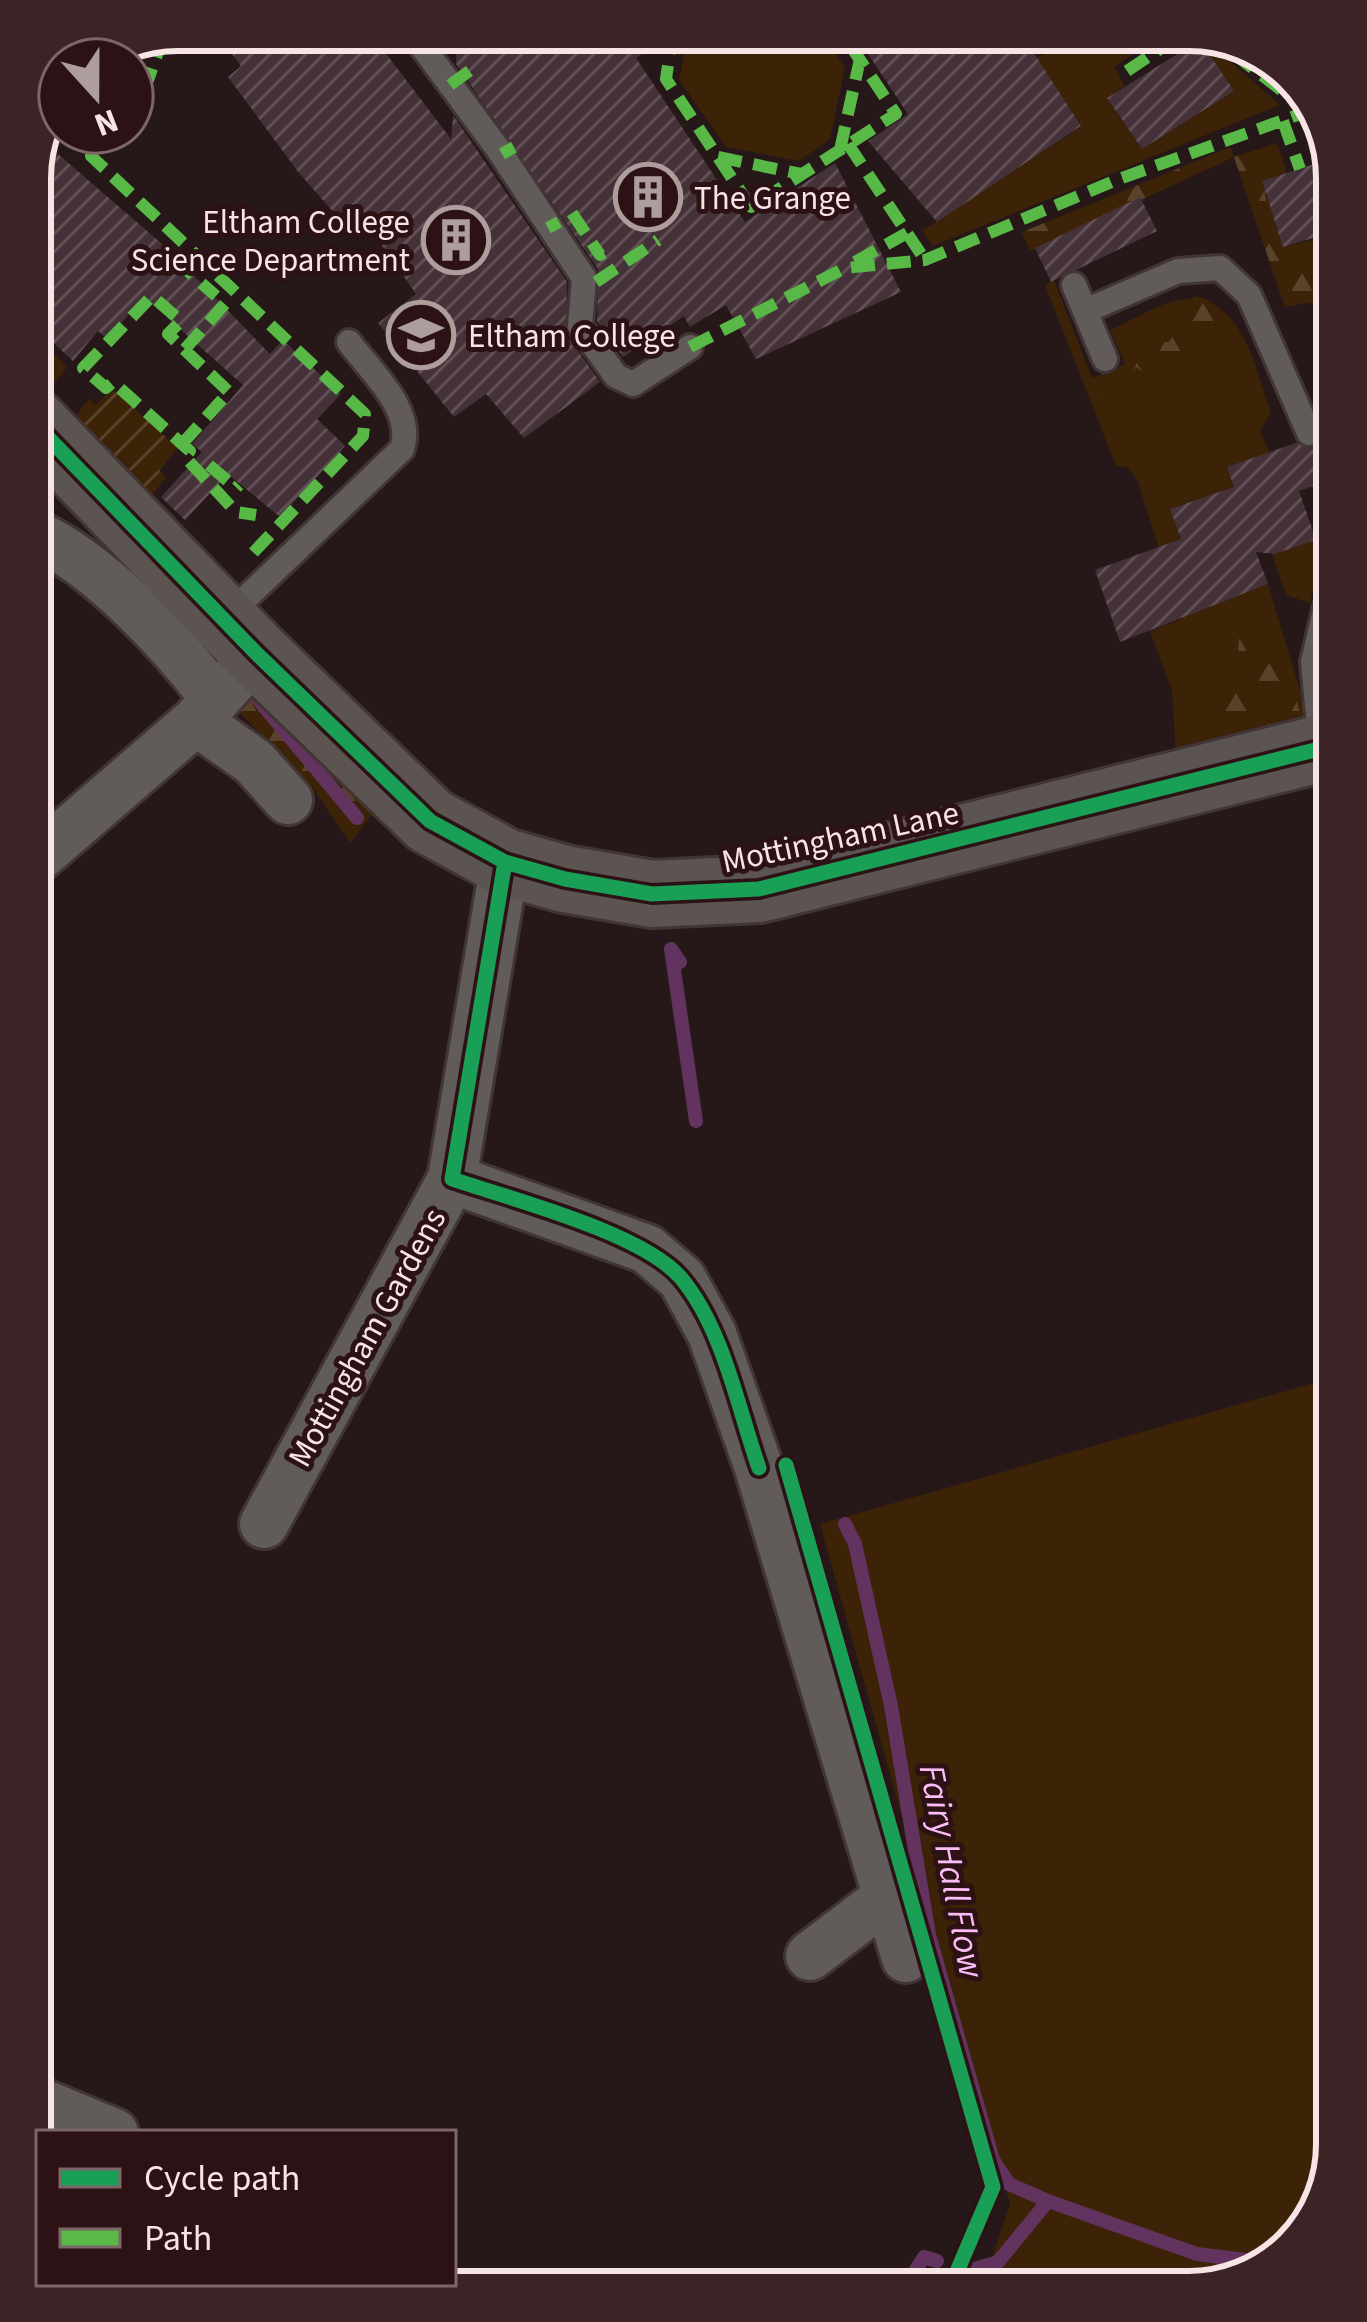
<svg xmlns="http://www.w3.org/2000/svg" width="1367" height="2322" viewBox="0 0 1367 2322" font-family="'Source Sans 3',sans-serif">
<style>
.grass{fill:#3c2206}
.forest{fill:url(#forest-firs)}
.park{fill:url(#park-crowns)}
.garden{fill:url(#garden-furrows)}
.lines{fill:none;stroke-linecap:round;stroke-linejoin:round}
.stream{stroke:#62335e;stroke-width:14}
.building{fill:url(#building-hatch)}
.lane-casing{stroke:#423536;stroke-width:30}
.street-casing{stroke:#423536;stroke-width:54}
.secondary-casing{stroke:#423536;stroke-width:72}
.lane{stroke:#615b5a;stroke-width:24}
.street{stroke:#615b5a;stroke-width:48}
.secondary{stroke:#5c5451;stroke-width:66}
.quiet{stroke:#58b947;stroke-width:12;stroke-dasharray:24 12;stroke-linecap:butt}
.cycleway-casing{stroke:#2c1214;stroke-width:22}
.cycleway{stroke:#1a9f57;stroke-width:15}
.labels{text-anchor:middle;stroke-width:10;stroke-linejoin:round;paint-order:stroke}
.poi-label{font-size:33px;fill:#f7e4e4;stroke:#2c1214;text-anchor:start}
.street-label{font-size:33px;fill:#f7e4e4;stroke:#2c1214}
.water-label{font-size:36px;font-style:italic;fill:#fcbdf6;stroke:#2c1214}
.rim{fill:none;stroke:#f7e4e4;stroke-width:6}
</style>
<defs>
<pattern id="forest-firs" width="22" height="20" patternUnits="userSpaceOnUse" patternTransform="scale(3)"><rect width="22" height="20" fill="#3c2206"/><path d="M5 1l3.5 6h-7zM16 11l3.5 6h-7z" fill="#59422a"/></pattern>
<pattern id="park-crowns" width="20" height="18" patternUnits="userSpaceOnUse" patternTransform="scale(3)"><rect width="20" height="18" fill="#3c2206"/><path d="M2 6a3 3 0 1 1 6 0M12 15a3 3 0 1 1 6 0" fill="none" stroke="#59422a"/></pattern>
<pattern id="garden-furrows" width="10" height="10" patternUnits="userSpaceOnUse" patternTransform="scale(3)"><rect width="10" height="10" fill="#3c2206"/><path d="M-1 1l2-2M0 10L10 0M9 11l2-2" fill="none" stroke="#59422a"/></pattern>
<pattern id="building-hatch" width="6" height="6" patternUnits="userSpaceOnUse" patternTransform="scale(3)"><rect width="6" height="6" fill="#453238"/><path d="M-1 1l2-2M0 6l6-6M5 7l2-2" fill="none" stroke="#615055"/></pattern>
</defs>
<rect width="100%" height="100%" fill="#261819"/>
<path class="grass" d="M689,30h131l25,38 -15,71 -31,22 -73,-14 -47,-67z
M1038,30h93l7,20 -24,17 11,19 -18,13 35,50 92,-58 -34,-51 4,-2 76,67 -347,141 -11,-15 159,-104 -44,-69 13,-8z
M1277,143l10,30 -25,9 21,65 39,-9 1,62 -38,7 -51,-150z
M1054,280l38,98 33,-14 -15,-34c21,-9 47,-26 69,-30 63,-11 77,70 92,113l-11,17 9,22 -42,15 7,20 -64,22 34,97 64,-22 37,123 -1,12 -128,34 -4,-62 -22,-60 32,-12 -45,-139 -9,-13 -12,-1 -71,-181z
M1316,540l7,14 -13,49 -24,-8 -14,-41z
M1331,1378l6,767 -24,81 -59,51 -270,4 26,-77 -190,-680z"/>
<path class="forest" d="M1231,147l3,10 16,-5 16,10c-9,45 15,94 57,112v26l-38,7 -51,-150 -204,94 -8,-19z
M1196,296l15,5 10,15 -3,12 -21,19v23c-23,21 -39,14 -61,-3l-16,19 -21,11 -7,-11 35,-21v-15l10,-10 32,2 4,-6 -13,-19z
M31,332l36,35 -21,27 -14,-12z
M1265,624c15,15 31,67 35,91l-11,16 -59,8 -9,-8 -2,-36 17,-18 3,-38 13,-13z
M260,670l122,131 -32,42 -39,-58 -83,-84z"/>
<path class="park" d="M1238,44l34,11 49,57z"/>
<path class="garden" d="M112,389l66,59 -19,22 7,8 -14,17 -78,-77 15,-19 7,6z"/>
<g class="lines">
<path class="stream" d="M253,693l104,125
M680,962l-9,-13 25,172
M845,1524l10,20 36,162 38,229 64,225 16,24 39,17
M971,2270l27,-8 50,-61 149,53 73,9
M908,2282l16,-25 13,4"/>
</g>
<path class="building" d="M214,30h154l83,109 2,-24 114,167 -1,52 34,48 -76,56 -38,-44 -32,23 -76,-94 38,-29 -51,-73 -15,10 -51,-58 -71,-96 13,-11z
M458,30h219l-41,28 109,164 90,-59 66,129 -145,67 -30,-54 -36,22 -6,-11 -61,41 -26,-36 1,-52 -142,-205z
M852,30h167l62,96 -144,96 -69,-81 40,-27z
M1200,40l34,51 -92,58 -35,-51z
M43,141l126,109 101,104 13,-14 58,54 -24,25 28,27 -65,71 -52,-43 -43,46 -24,-23 41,-45 -10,-8 51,-59 -99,-88 -37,42 -9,-8 -25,30 -42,-39 -1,-153z
M1314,164l2,6 6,-2 1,67 -40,12 -21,-66z
M1140,197l17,34 -106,51 -16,-34z
M1324,438l1,44 -26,9 17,49 -42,14 -18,-2 12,32 -148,58 -25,-72 86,-31 -11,-30 64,-22 -7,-20 69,-24 18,5z"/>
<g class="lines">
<g class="lane-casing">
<path id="lane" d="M410,30l88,119 86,129 -4,48 36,50 17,8 57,-37
M1074,285l31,74
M1085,311l93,-40 42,-3 29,27 60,138
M227,616l175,-167c13,-39 -31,-77 -53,-107
M1321,746l-8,-84 13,-56"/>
</g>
<g class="street-casing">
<path id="street" d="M33,534c64,27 141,110 182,165
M196,721l58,41 34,38
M35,860l161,-139 61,-67
M452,1179l195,70 35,30 30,55 47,134 147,490
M264,1524l188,-345 53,-317
M810,1956l79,-60
M44,2104l70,29
M320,2283l4,7
M225,2291l11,-8"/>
</g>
<g class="secondary-casing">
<path id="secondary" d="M32,421l225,233 173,167 75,41 60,17 87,15 107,-5 568,-142"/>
</g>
<use href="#lane" class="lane"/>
<use href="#street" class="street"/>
<use href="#secondary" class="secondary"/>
<path class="quiet" d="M673,30l-7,49 85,128 145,-93 -56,-84
M1029,30l9,15 -7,4
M1205,32l117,89
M414,36l10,-6
M1127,71l61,-41
M450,85l29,-21
M1283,121l17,48
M132,125l32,-90
M125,132l-34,24 274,258 -2,22 -111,118
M848,144l77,116
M840,150l20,-91
M502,154l12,-7
M718,157l83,17
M572,213l28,42 4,-2
M548,228l11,-6
M201,257l-12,15 27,24
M855,262l52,-29
M596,282l62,-42
M690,347l155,-79 80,-8 194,-81 190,-68
M185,349l46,-52
M182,444l47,-52 -61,-58 13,-13 -29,-25 -69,72 23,20 7,-6 69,62 8,7 -5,6 51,55 20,3
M209,465l27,23 3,-3"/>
<g class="cycleway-casing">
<path id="cycleway" d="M32,421l225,233 173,167 75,41 60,17 87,15 107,-5 568,-142
M505,862l-53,317c59,20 191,54 229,99 42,50 57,130 78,190
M786,1465l207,722 -40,94"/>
</g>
<use href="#cycleway" class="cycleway"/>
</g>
<defs>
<g id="building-ring" transform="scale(3.45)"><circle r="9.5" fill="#2c1214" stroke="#ae9d9d" stroke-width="1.5"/><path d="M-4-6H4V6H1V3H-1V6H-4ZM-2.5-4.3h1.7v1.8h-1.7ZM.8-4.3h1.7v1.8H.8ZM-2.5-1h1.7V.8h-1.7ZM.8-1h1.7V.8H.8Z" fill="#ae9d9d"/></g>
<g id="school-ring" transform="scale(3.45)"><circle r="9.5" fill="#2c1214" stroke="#ae9d9d" stroke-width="1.5"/><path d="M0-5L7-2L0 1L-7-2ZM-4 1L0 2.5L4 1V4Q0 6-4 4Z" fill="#ae9d9d"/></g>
</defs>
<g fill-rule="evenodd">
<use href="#building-ring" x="648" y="197"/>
<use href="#building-ring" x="456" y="240"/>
<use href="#school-ring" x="421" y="335"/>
</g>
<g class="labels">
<g class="poi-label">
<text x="694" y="209">The Grange</text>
<text x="410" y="233" text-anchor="end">Eltham College<tspan x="410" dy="38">Science Department</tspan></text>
<text x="468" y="347">Eltham College</text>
</g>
<g class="street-label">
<text transform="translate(840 836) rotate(-12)" y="12">Mottingham Lane</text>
<text transform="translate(366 1337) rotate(-61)" y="12">Mottingham Gardens</text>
</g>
<g class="water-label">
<text transform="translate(953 1871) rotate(79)" y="13">Fairy Hall Flow</text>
</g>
</g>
<path d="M0 0H1367V2322H0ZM178 51H1189A127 127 0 0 1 1316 178V2144A127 127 0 0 1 1189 2271H178A127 127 0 0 1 51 2144V178A127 127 0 0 1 178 51Z" fill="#3c2325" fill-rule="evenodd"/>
<path class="rim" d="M178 51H1189A127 127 0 0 1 1316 178V2144A127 127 0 0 1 1189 2271H178A127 127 0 0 1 51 2144V178A127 127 0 0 1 178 51Z"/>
<rect x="36" y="2130" width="420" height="156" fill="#2c1214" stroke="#7d6667" stroke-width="3"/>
<rect x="60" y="2169" width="60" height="18" fill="#1a9f57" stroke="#7d6667" stroke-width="3"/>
<text x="144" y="2190" font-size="36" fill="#f7e4e4">Cycle path</text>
<rect x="60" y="2229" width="60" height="18" fill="#58b947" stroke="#7d6667" stroke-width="3"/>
<text x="144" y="2250" font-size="36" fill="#f7e4e4">Path</text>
<g transform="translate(96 96) rotate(159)"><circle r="57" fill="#2c1214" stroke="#7d6667" stroke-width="3"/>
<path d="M0-9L21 45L0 30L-21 45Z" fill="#ae9d9d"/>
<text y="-18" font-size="33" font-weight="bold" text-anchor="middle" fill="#f7e4e4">N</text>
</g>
</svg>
